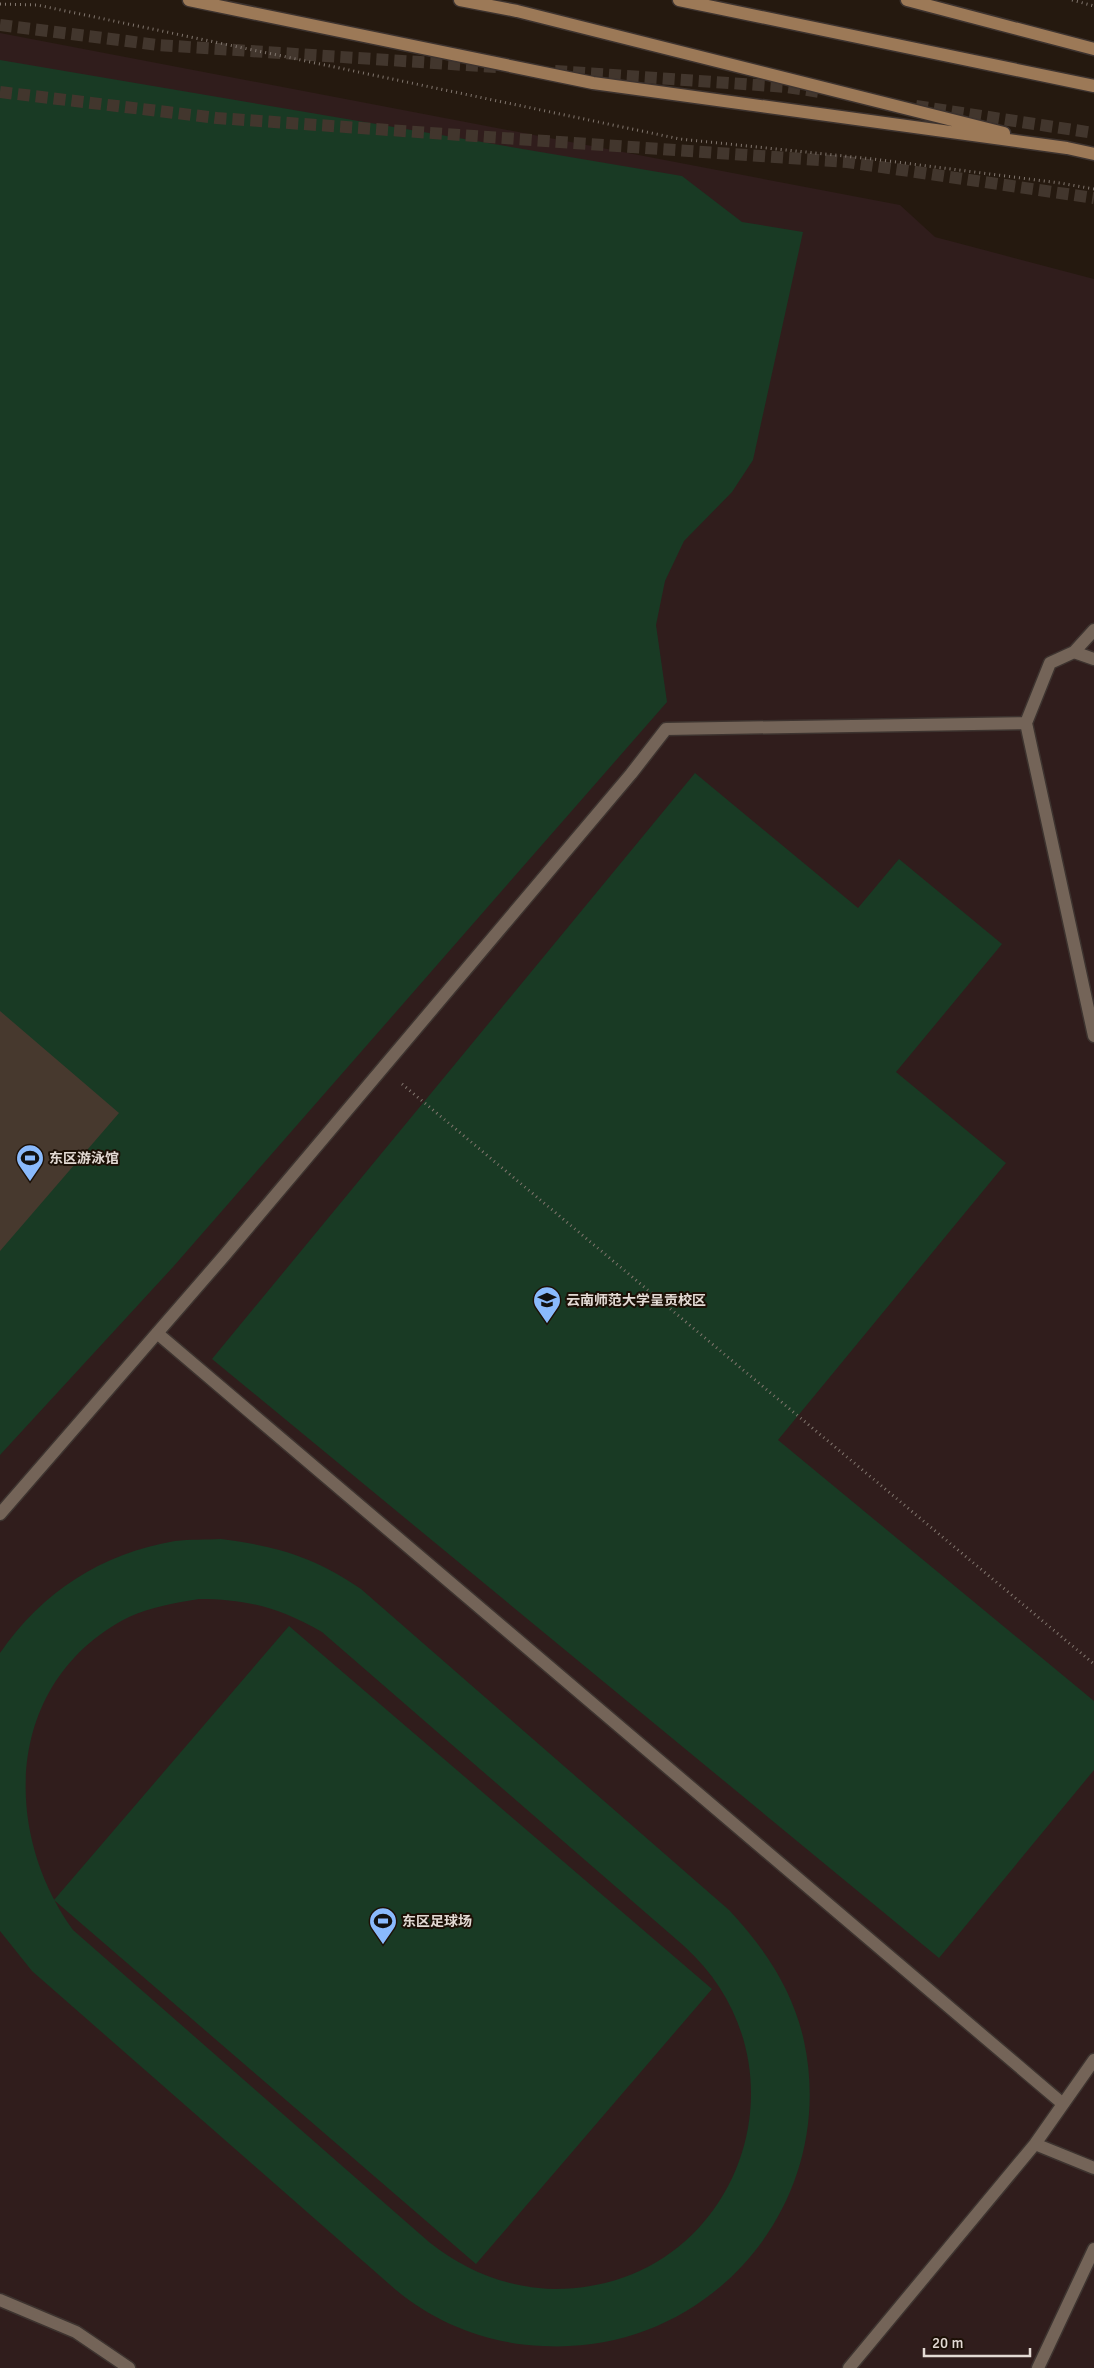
<svg xmlns="http://www.w3.org/2000/svg" width="1094" height="2368" viewBox="0 0 1094 2368" font-family="Signika,'Noto Sans SC',sans-serif">
<style>
.commercial{fill:#301d1c}
.green{fill:#193a24;fill-rule:evenodd}
.building{fill:#47392e}
.lines{fill:none;stroke-linecap:round;stroke-linejoin:round}
.primary-tunnel{stroke:#42362d;stroke-width:12;stroke-dasharray:12 6;stroke-linecap:butt}
.street-casing{stroke:#3d332f;stroke-width:15}
.secondary-casing{stroke:#3d332f;stroke-width:15}
.path{stroke:#81766e;stroke-width:3;stroke-dasharray:1 4;stroke-linecap:butt}
.street{stroke:#746458;stroke-width:12}
.secondary{stroke:#9c7957;stroke-width:12}
.labels{text-anchor:middle;stroke-width:4;stroke-linejoin:round;paint-order:stroke}
.poi-label{font-size:14px;font-weight:bold;fill:#e3dad4;stroke:#1c1006;text-anchor:start}
</style>
<rect width="100%" height="100%" fill="#25190f"/>
<path class="commercial" d="M0,33l900,172 35,32 159,42v2089h-1094z"/>
<path class="green" d="M0,60l682,116 60,46 61,10 -50,228 -21,32 -48,49 -19,40 -9,44 11,77 -494,565 -173,188z
M695,773l163,135 41,-49 103,85 -106,128 110,91 -228,277 316,261v69l-155,188 -727,-599z
M221,1539c55,7 94,18 140,50l368,321c35,37 64,80 75,131 35,164 -95,314 -261,305 -54,-2 -106,-22 -147,-56l-364,-319 -32,-40v-278c43,-62 101,-99 175,-112 15,-2 31,-1 46,-2zM199,1599c48,0 81,9 123,33l362,314c135,122 53,344 -130,343 -46,-1 -89,-18 -125,-47l-356,-312c-73,-101 -67,-251 56,-313 22,-10 46,-14 70,-18z
M289,1626l423,363 -236,275 -422,-364z"/>
<path class="building" d="M0,1011l119,102 -119,138z"/>
<g class="lines">
<path class="primary-tunnel" d="M0,25l158,20 338,22
M555,71l232,16 33,5
M0,92l217,26 630,44 247,36
M916,106l178,27"/>
<g class="street-casing">
<path id="street" d="M1074,652l20,-22
M1026,723l24,-60 24,-11 20,7
M157,1333l906,771
M0,1514l224,-258 407,-482 35,-45 360,-6 68,313
M1035,2144l59,24
M0,2300l76,32 53,36
M849,2368l186,-224 59,-84
M1038,2368l56,-119"/>
</g>
<g class="secondary-casing">
<path id="secondary" d="M189,0l404,83 474,65 27,6
M460,0l57,11 487,122
M679,0l415,86
M907,0l187,49"/>
</g>
<path class="path" d="M1072,0l22,6
M0,4l37,1 643,134 193,20 187,24 34,6
M402,1084l692,580"/>
<use href="#street" class="street"/>
<use href="#secondary" class="secondary"/>
</g>
<defs>
<g id="stadium-pin" transform="scale(1.4375)"><path d="M0 17L-7.5 6A9.5 9.5 0 1 1 7.5 6Z" fill="#8abafc" stroke="#1c1006"/><path d="M0-5a6.5 5 0 1 0 0 10a6.5 5 0 1 0 0-10ZM-3.5-1.8h7v3.6h-7Z" fill="#111"/></g>
<g id="university-pin" transform="scale(1.4375)"><path d="M0 17L-7.5 6A9.5 9.5 0 1 1 7.5 6Z" fill="#8abafc" stroke="#1c1006"/><path d="M0-5L7-2L0 1L-7-2ZM-4 1L0 2.5L4 1V4Q0 6-4 4Z" fill="#111"/></g>
</defs>
<g fill-rule="evenodd">
<use href="#stadium-pin" x="30" y="1158"/>
<use href="#university-pin" x="547" y="1300"/>
<use href="#stadium-pin" x="383" y="1921"/>
</g>
<g class="labels">
<g class="poi-label">
<text x="49" y="1163">东区游泳馆</text>
<text x="566" y="1305">云南师范大学呈贡校区</text>
<text x="402" y="1926">东区足球场</text>
</g>
</g>
<path d="M924 2348v8h106v-8" fill="none" stroke="#e3dad4" stroke-width="2.5"/>
<text x="932" y="2348" font-size="15" fill="#e3dad4" stroke="#1c1006" stroke-width="4" paint-order="stroke">20 m</text>
</svg>
